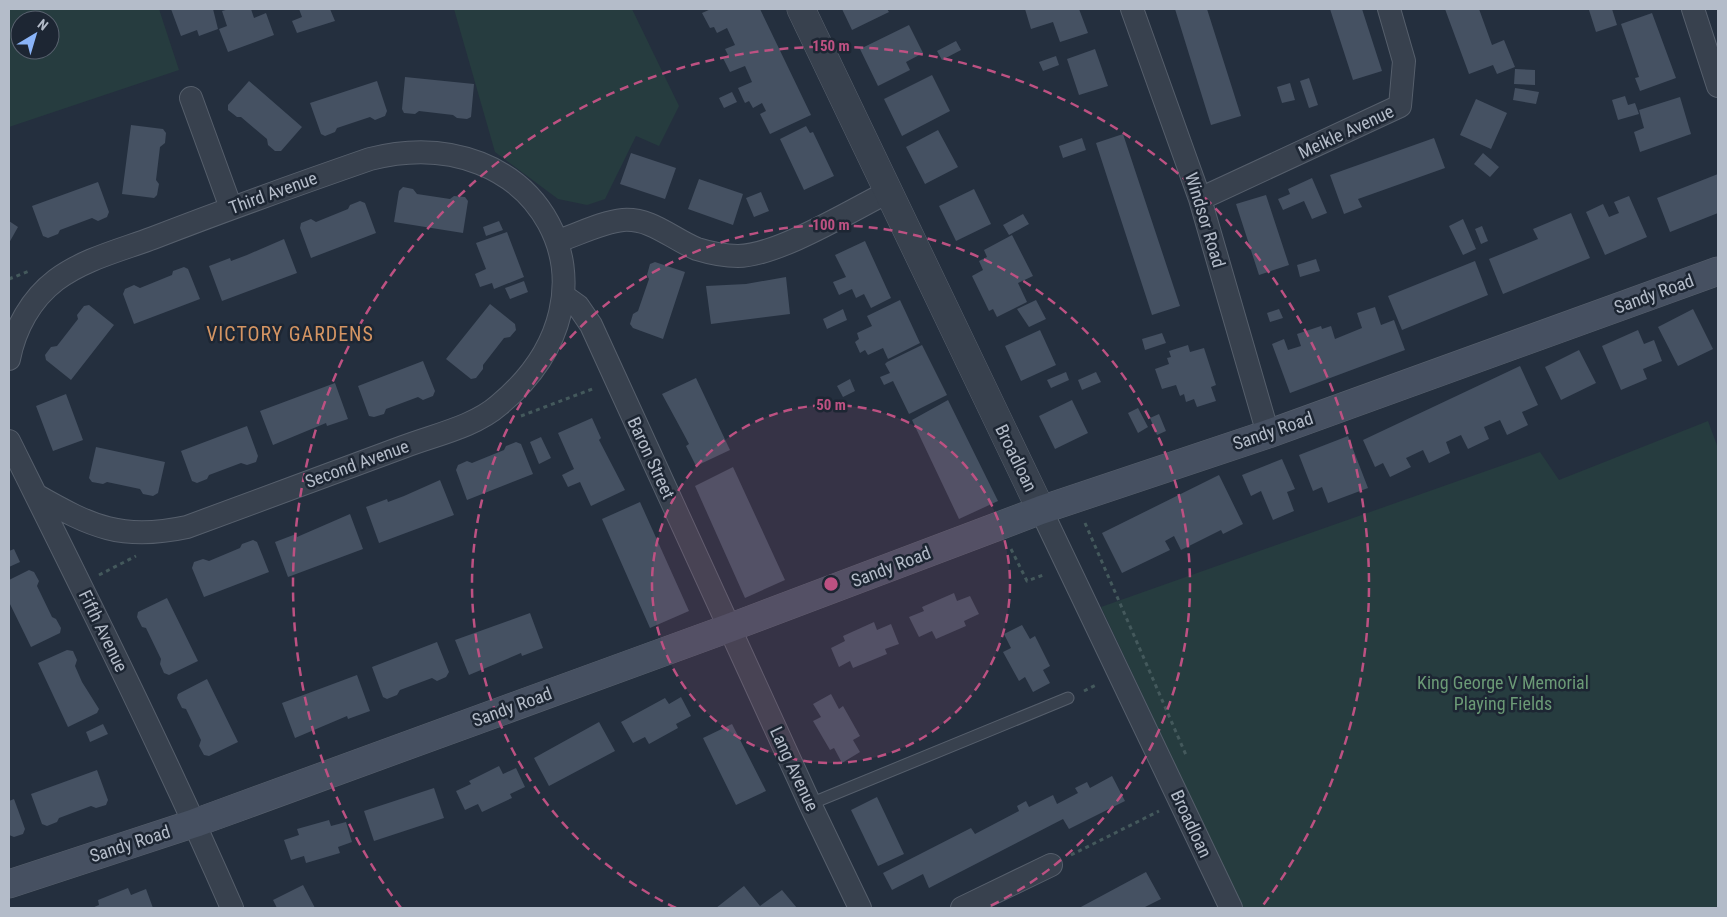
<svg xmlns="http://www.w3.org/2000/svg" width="1727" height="917" viewBox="0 0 1727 917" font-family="'Roboto Condensed',sans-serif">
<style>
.green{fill:#263c3f;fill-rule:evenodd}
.building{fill:#455162}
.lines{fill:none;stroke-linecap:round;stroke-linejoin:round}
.service-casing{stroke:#565f6c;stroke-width:13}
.minor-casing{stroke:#565f6c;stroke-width:24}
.tertiary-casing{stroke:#565f6c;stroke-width:29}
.secondary-casing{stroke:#565f6c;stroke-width:29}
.path{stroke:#44595c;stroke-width:3;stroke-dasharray:4 4;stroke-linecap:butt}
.service{stroke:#38414e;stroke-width:11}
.minor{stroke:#38414e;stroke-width:22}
.tertiary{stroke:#38414e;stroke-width:28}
.secondary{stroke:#465061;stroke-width:28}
.ring{fill:none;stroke:#bd5182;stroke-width:2.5;stroke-dasharray:9 6}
.labels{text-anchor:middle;stroke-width:5;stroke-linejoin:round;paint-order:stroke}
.street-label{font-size:18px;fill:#b4bcc9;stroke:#1d2633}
.park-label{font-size:18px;fill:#6b9a76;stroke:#1d2633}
.quarter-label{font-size:20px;letter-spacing:1px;fill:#d59563;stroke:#1d2633}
.centre{fill:#bd5182;stroke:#1d2633;stroke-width:2.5}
.ring-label{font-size:15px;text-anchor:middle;font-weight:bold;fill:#bd5182;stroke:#1d2633;stroke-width:5;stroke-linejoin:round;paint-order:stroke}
</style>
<rect width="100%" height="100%" fill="#242f3e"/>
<path class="green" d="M9,9h150l20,61 -170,57zM20,20h30v30h-30z
M454,9h178l47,97 -20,40 -23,-10 -31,63 -18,6 -29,-6 -63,-47z
M1708,421l10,27v460h-475l-142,-301 439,-155 19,28z"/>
<path class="building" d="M171,9h42l5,20 -19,7 -2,-6 -16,6z
M229,9h22l3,9 12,-5 8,22 -46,17 -9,-23 8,-3 -5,-15z
M299,9h31l5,12 -38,12 -5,-12 10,-4z
M711,9h49l51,106 -41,19 -10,-20 6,-3 -4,-8 -9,5 -4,-7 -4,2 -2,-4 -5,-11 14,-6 -7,-16 -15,6 -7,-14 5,-3 -3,-6 10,-4 -8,-17 -10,5 -3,-6 -4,1 -8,-15z
M842,9h45l2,3 -37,18z
M1025,9h54l9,24 -28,9 -7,-20 -22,7z
M1175,9h32l34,107 -30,9z
M1330,9h32l20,62 -29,9z
M1445,9h34l13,36 12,-5 11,27 -18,7 -4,-9 -24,9z
M1594,9h18l5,16 -21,7 -7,-22z
M1652,13l24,65 -36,13 -5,-13 4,-1 -18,-53z
M909,25l14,28 -17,9 4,8 -32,16 -18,-37z
M956,41l5,9 -19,10 -5,-9z
M1095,49l13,37 -29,9 -12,-36z
M1056,56l3,9 -16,6 -4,-9z
M1515,69l20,1v15l-21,-1z
M932,75l18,36 -48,25 -18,-37z
M405,77l69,7 -3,33 -4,2 -10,-1 -4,-3 -34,-4 -4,3 -11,-1 -2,-4z
M1309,78l9,27 -9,3 -9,-27z
M249,81l53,46 -21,24h-6l-7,-6 -1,-6 -26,-22h-4l-9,-7v-5z
M377,81l10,30 -2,5 -10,4 -5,-3 -33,11 -2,4 -10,4 -4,-2 -11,-31z
M1290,83l5,17 -13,3 -5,-16z
M1515,88l24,4 -3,12 -23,-4z
M732,92l5,10 -13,6 -5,-10z
M1625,96l3,9 7,-2 4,11 -21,6 -6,-20z
M1680,97l11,37 -51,18 -6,-20 10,-4 -5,-18z
M1476,99l31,14 -16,36 -31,-14z
M131,125l32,4 3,4 -1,10 -5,4 -4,33 3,4 -2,11 -3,3 -32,-4z
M806,126l4,7 3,-1 21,44 -30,14 -24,-51z
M938,130l20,37 -33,17 -19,-37z
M1123,134l57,172 -28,9 -56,-172z
M1082,138l4,12 -23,8 -4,-12z
M1434,138l11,30 -87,31 4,8 -18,7 -14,-39z
M631,153l45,15 -11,31 -45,-15z
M1483,153l16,14 -9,10 -16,-13z
M1718,174v39l-48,19 -13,-34z
M1312,178l15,35 -15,6 -8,-18 -21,9 -5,-11 12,-5 -2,-5z
M699,179l44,15 -10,31 -45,-16z
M98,182l11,30 -2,5 -9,4 -6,-3 -32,12 -2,4 -10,4 -5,-2 -11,-30z
M403,187l10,2 4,5 33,5 4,-3 11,1 3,4 -5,32 -69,-11 5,-31z
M974,189l17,35 -35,17 -17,-35z
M761,192l8,19 -15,6 -8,-19z
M1266,195l23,70 -30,10 -23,-71z
M1629,196l18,41 -42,18 -19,-43 17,-8 6,13 10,-4 -5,-11z
M360,201l5,2 11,30 -65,25 -11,-30 1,-5 10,-4 5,3 32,-13 2,-4z
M1571,213l19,45 -87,36 -14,-35 49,-20 -5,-10z
M1023,214l6,10 -20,11 -6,-10z
M1463,219l13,30 -13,6 -14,-29z
M9,221l9,6 -9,16z
M499,221l4,9 -17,6 -3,-9z
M1482,226l6,15 -7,3 -6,-15z
M507,232l17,45 -30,12 -2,-6 -12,4 -5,-13 11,-5 -10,-26z
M1012,235l21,41 -15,7 9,19 -30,15 -4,-8 -4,2 -17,-35 11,-6 -4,-9 8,-4 -3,-7z
M284,239l13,34 -75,28 -13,-35 21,-8 1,3 16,-6z
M865,241l26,57 -20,10 -7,-14 -8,4 -4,-9 -13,6 -6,-13 13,-5 -11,-22z
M1316,259l4,12 -20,6 -3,-12z
M1475,261l13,34 -86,35 -14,-34z
M655,262l30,10 -22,67 -30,-11 -3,-4 3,-10 5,-3 11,-32 -2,-4 3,-11z
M184,267l4,2 12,30 -66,25 -11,-30 2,-5 9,-4 6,3 32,-13 1,-4z
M786,277l4,37 -79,10 -5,-38 40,-2z
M524,281l4,11 -18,7 -5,-11z
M900,300l20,43 -32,16 -5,-11 -15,7 -3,-5 -5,3 -5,-11 4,-3 -2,-6 15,-7 -5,-10z
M1036,300l10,19 -17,8 -12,-18z
M490,304l25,20 1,6 -6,7 -6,1 -21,27v4l-7,9 -5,1 -25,-20z
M89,305l25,20 -43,55 -25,-20 -1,-5 6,-8 6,-1 21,-27 -1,-4 7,-9z
M1375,307l6,18 13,-5 11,30 -115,43 -18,-49 12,-5 4,11 13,-4 -4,-12 24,-8 1,3 9,-3 4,13 27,-11 -5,-15z
M843,309l4,11 -20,9 -4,-10z
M1279,309l4,9 -13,4 -3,-9z
M1693,309l20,40 -35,17 -20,-39z
M1040,330l16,35 -35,16 -16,-35z
M1638,330l6,14 10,-4 8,21 -19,8 4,10 -26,11 -19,-44z
M1162,333l4,10 -21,7 -3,-11z
M922,345l25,50 -38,19 -16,-33 -9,4 -4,-8 10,-4 -5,-9 2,-2z
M1188,345l2,7 14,-4 12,37 -5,2 5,14 -19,6 -3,-8 -8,3 -2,-8 -4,2 -4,-11 -14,4 -7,-20 14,-5 -2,-6 4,-1 -2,-6z
M1579,350l17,33 -35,17 -16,-33z
M423,361l12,30 -2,5 -10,4 -5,-3 -32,12 -2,5 -10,3 -5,-1 -11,-30z
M1520,366l18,39 -16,7 6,13 -21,10 -7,-15 -16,7 5,12 -21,10 -7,-14 -15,7 4,11 -21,10 -6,-13 -17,8 5,9 -21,10 -7,-14 -8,4 -12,-27z
M1066,372l3,8 -18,8 -4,-8z
M1096,372l5,10 -19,8 -4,-10z
M696,378l34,72 -34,16 -10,-20 3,-2 -8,-15 -19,-35z
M850,379l5,12 -12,6 -6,-11z
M335,383l13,36 -21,7 -1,-3 -53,22 -13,-34z
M66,394l17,46 -30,11 -17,-45z
M948,400l50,101 -39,18 -47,-99z
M1072,400l16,33 -33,16 -16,-33z
M1138,408l10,19 -10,6 -10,-20z
M1159,414l7,17 -9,4 -7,-17z
M592,418l9,20 -2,2 26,50 -34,16 -11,-24 -12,5 -6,-12 12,-6 -16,-36z
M247,426l11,30 -2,6 -9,3 -6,-2 -32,12 -2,4 -10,4 -5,-2 -11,-30z
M1348,436l20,52 -40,15 -6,-16 -9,4 -14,-36z
M541,437l10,21 -12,6 -9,-22z
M516,442l5,2 12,30 -66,26 -11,-30 2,-5 9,-4 5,2 32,-13 2,-4z
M96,447l69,15 -7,31 -5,3 -10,-2 -3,-5 -33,-7 -4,2 -11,-2 -3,-4z
M1282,459l13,30 -8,3 7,19 -21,9 -12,-29 -10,5 -9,-21z
M733,467l52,113 -40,18 -50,-112z
M1219,475l24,49 -20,10 -2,-4 -40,20 -7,-14 -9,5 5,9 -48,23 -20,-40z
M440,480l14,35 -75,28 -13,-36 21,-8 1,3 16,-6z
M640,502l49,109 -39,17 -48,-109z
M350,514l13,35 -75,28 -13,-35 21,-8 1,3z
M253,540l4,2 12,30 -65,25 -12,-29 2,-6 9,-3 6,2 31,-13 2,-4z
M14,549l6,13 -11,5v-16z
M29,570l5,2 5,9 -2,5 15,31 4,2 5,9 -1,5 -29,14 -22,-45v-22z
M954,593l3,8 13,-5 9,18 -15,7 2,5 -30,13 -4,-8 -13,6 -10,-20 15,-6 -2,-4z
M167,598l31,63 -29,14 -5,-2 -4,-9 1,-5 -15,-31 -4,-1 -5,-10 1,-5z
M530,613l13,35 -21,8 -1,-3 -52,22 -14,-35z
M874,622l3,8 14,-6 8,20 -14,5 2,5 -34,14 -3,-7 -11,6 -8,-19 14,-7 -2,-5z
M1022,625l8,14 5,-3 15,30 -7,4 7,13 -17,9 -8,-15 -6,4 -16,-29 8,-4 -7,-14z
M437,642l12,30 -3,5 -9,4 -5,-3 -32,12 -3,5 -10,4 -4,-2 -11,-30z
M67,650l6,1 4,9 -2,6 7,16 17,27 -2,4 -29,14 -30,-64z
M357,675l13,36 -22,8 -1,-3 -52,22 -13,-35z
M207,679l31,63 -29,14 -5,-1 -5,-9 2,-6 -15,-31 -4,-1 -5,-10 1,-4z
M831,694l8,15 4,-3 17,30 -7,4 7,12 -18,11 -8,-15 -4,2 -17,-29 8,-4 -8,-13z
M681,697l10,19 -15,8 2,4 -29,16 -4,-7 -12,6 -12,-21 44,-24 4,6z
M599,722l16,29 -66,35 -15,-28z
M103,724l5,10 -18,8 -4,-10z
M732,724l34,67 -30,14 -33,-67z
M499,766l4,8 13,-6 9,19 -15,7 2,4 -30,14 -4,-8 -13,6 -9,-19 15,-7 -2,-3z
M97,770l11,30 -2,5 -10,3 -5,-2 -32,12 -2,4 -10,4 -5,-2 -11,-30z
M1112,776l13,25 -56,28 -6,-10 -134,69 -6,-14 -31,16 -9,-17 88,-45 4,6 44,-23 -2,-5 9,-5 3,6 24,-12 4,9 21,-11 -3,-5 12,-6 3,6z
M434,788l10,30 -70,23 -10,-30z
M877,797l27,57 -26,12 -27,-56z
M14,799l11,30 -2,5 -9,3 -5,-2v-34z
M329,820l2,6 15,-4 6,20 -14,5 2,6 -34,10 -2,-7 -13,4 -7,-20 15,-5 -2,-6z
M1146,872l15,27 -18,9h-64z
M303,885l12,23h-38l-4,-8z
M744,886l16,20 22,-16 15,18h-81z
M128,888l3,7 15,-6 7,19h-61l7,-3 -1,-5z"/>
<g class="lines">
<g class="service-casing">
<path id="service" d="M810,804l258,-106"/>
</g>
<g class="minor-casing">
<path id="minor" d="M1132,9l68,190 68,235
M1693,9l25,77
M191,98l40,110
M1200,199l200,-93 4,-45 -15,-52
M558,241c21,-7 44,-19 65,-21 29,-2 49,19 74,29 13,4 28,7 41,7 39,0 114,-46 150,-64
M564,296l14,10 13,19 219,479 50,104
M9,359c6,-31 22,-60 47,-79 28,-21 65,-30 97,-42 72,-28 145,-54 217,-79 167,-43 266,132 129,246 -25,22 -65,30 -96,42 -72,27 -144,53 -216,80 -65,14 -95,0 -151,-32
M9,441c77,155 154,309 223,467
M1041,510l190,398
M962,908l89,-43"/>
</g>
<g class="tertiary-casing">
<path id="tertiary" d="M801,9l240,501"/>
</g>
<g class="secondary-casing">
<path id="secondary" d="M9,884l186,-61 534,-195 312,-118 227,-76 450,-163"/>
</g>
<path class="path" d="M9,279l20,-8
M521,416l74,-28
M1085,523l101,232
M1011,549l16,32 19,-7
M99,575l37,-19
M1084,691l14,-7
M1071,855l88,-44"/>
<use href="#service" class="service"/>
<use href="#minor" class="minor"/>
<use href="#tertiary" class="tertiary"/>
<use href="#secondary" class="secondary"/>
</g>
<circle cx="831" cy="584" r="179" fill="#bd5182" fill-opacity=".12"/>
<g class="ring">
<circle cx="831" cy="584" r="179"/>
<path d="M676 908A359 359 0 1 1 986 908"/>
<path d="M401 908A538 538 0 1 1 1261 908"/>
</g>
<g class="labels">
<g class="street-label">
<text transform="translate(1346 132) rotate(-25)" y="6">Meikle Avenue</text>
<text transform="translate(273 193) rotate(-20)" y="6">Third Avenue</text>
<text transform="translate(1205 220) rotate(73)" y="6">Windsor Road</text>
<text transform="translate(1654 294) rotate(-20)" y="6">Sandy Road</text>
<text transform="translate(1273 431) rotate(-19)" y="6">Sandy Road</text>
<text transform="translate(651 458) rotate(65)" y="6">Baron Street</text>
<text transform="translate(1016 458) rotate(64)" y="6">Broadloan</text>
<text transform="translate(357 464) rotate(-20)" y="6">Second Avenue</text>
<text transform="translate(891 567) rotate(-21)" y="6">Sandy Road</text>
<text transform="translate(103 631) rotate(64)" y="6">Fifth Avenue</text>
<text transform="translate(512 707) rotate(-20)" y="6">Sandy Road</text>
<text transform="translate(794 769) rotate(65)" y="6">Lang Avenue</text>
<text transform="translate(1191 824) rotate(65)" y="6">Broadloan</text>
<text transform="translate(130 844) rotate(-18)" y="6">Sandy Road</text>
</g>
<g class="park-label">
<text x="1503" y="689">King George V Memorial<tspan x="1503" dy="21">Playing Fields</tspan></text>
</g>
<g class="quarter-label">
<text x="290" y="341">VICTORY GARDENS</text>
</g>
</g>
<circle cx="831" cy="584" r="8" class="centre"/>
<g class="ring-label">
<text x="831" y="51">150 m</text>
<text x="831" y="230">100 m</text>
<text x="831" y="410">50 m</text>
</g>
<rect width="1727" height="917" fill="none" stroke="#b4bcc9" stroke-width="20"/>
<g transform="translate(35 35) rotate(38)"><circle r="24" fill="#1d2633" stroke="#59626f"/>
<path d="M0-4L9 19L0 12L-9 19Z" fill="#8ab4f8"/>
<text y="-8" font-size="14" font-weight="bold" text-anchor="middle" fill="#b4bcc9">N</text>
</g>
</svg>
